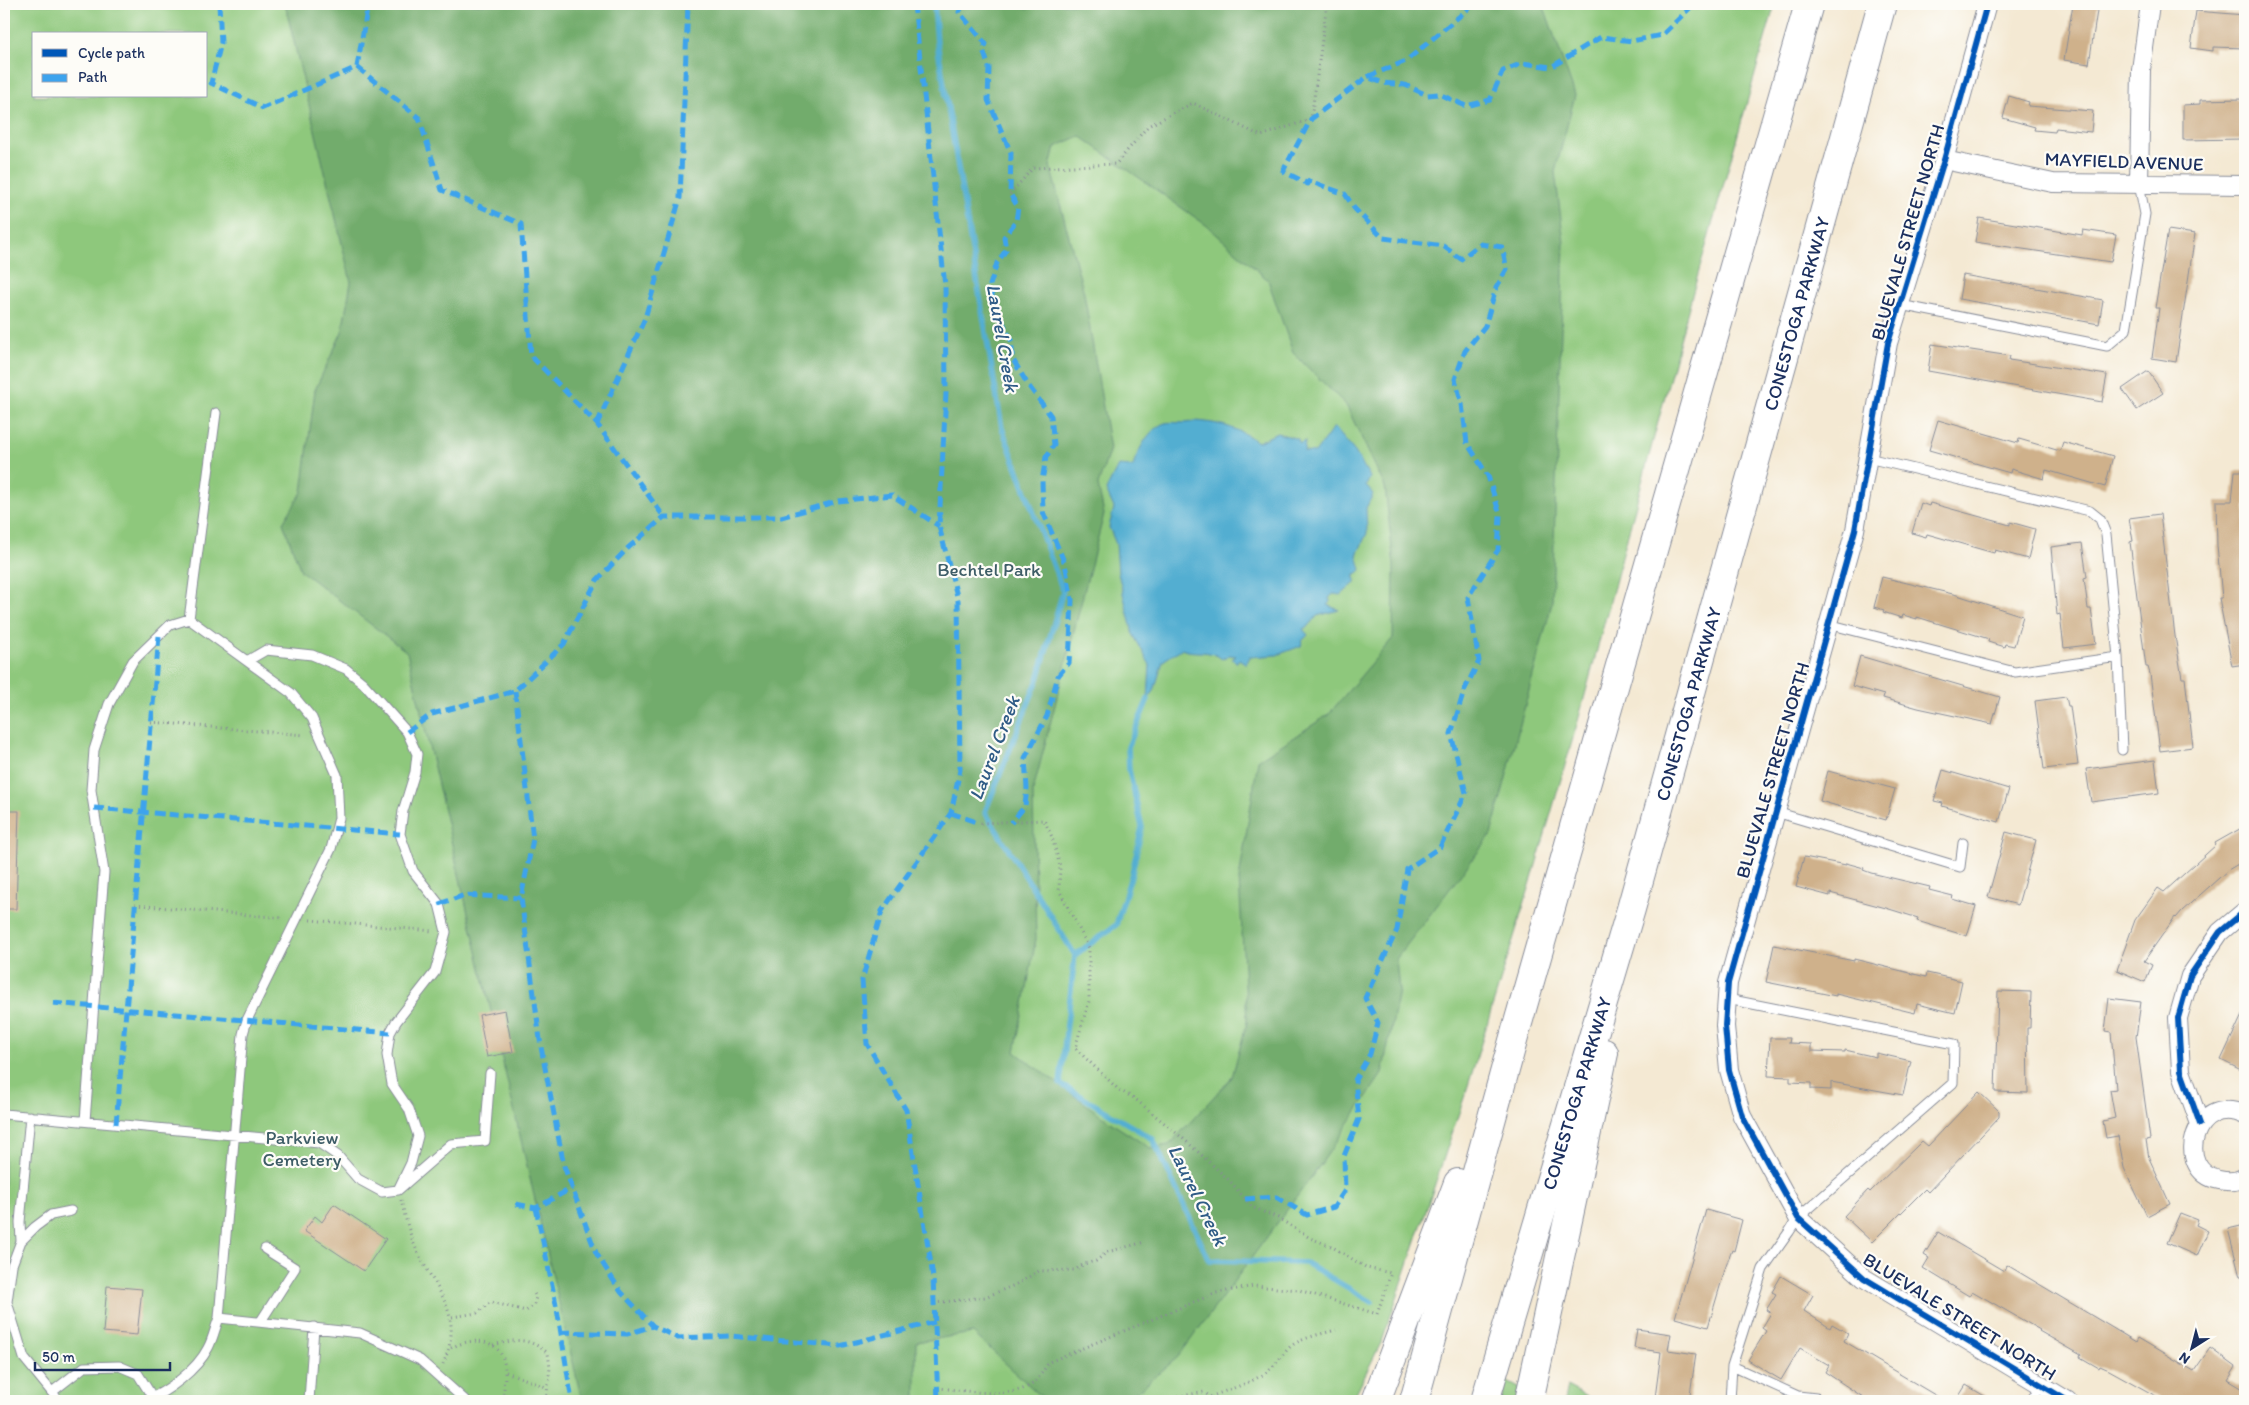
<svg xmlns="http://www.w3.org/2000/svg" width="2249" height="1405" viewBox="0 0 2249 1405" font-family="Itim,sans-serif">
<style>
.green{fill:#8ec87c;stroke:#547c6d;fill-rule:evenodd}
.forest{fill:#72ac6c;stroke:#466e65;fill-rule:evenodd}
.water{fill:#53aed1;stroke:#376e98}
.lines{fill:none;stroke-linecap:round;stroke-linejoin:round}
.stream{stroke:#53aed1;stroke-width:5.5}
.building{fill:#cfb18b}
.lane-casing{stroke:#888c98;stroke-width:11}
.street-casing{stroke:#888c98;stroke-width:20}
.highway-casing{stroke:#888c98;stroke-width:30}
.path{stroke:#888c98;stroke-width:3;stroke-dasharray:1 4;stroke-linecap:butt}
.lane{stroke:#fff;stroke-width:9}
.street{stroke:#fff;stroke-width:18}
.highway{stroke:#fff;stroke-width:28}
.quiet{stroke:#3da3ed;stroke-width:5;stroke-dasharray:10 5;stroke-linecap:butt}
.cycleway-casing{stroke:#fdfcf7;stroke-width:9}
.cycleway{stroke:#0057b8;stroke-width:6}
.labels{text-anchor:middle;stroke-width:4.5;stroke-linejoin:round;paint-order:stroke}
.street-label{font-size:19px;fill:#1b2f5e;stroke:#fdfcf7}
.park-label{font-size:19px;fill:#3e5d67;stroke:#fdfcf7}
.water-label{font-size:20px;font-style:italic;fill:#2f5b86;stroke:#fdfcf7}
</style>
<rect width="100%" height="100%" fill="#fdfcf7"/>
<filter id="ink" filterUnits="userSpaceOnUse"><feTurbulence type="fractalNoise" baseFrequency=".02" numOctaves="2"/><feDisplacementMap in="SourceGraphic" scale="10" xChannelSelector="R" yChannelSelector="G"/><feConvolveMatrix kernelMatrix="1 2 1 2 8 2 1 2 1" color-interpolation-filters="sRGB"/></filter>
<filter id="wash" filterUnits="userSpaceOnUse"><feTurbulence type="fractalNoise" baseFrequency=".0096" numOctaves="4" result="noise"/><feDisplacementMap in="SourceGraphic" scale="20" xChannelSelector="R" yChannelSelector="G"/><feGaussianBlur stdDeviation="1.12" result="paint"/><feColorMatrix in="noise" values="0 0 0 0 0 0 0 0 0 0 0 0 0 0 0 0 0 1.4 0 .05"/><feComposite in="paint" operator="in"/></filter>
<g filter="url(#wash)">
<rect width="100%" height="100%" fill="#f4e9d3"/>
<path class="green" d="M4,4h1771l-84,295 -113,422 -47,161 -64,207 -84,250 -31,62h-1348zM34,34h172v62h-172z
M1506,1381l13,7 -2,13h-16z
M1567,1386l25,14 3,1h-31z"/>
<path class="forest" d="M285,4h739l2,5 17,-5h500l32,91 -20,77 9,71 -12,360 -61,232 -95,124 3,32 -17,83 -61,90 -143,193 -52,44h-80l-73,-68 -57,9v59h-334l-175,-749 -106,-81 -18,-48 19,-31 13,-102 27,-58 9,-50zM1080,136l126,89 62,55 25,73 53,52 39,82 9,79 -1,72 -65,77 -70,45 -19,119 8,143 -15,55 -63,68 -19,3 -37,-24 -98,-72 21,-113 -3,-148 71,-277 -6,-29 12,-36 -26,-156 -34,-127 5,-19z"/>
<path class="water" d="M1196,421c26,2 41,7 62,21l19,-9 21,6 1,5 6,-3 -1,11 11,1 19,-26 21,25 15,25 -4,9 7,8 -7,14 1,25 -10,22 4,15 -6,5v8l-14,12 -8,-1 -4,4 1,4 -3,3 12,5 -22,6 -7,9 -7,4 5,6 -6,6 -1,5 -24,9 -27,2 -4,7 -7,-5 -3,4 -4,-4 4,-3 -7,-1 -7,4c-13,-11 -27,-4 -41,-10l-18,12 -9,30 -6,8 2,-34 -17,-31 -15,-61 -2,-29 -7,-17 5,-19 -8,-18 12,-24 15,1c4,-15 16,-39 32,-44 9,-2 18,2 31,-2z"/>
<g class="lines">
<path class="stream" d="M934,4l3,39 65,385 61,163 -25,88 -53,133 90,143 -15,129 93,55 56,121 97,3 66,39
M1075,955l41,-30 16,-52 10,-46 -13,-57 -1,-23 20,-48"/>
</g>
<g id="blocks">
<path class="building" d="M2073,4h25l-9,60 -25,-4z
M2196,11l49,4v33l-32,-1v4l-22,-3z
M2009,96l20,6 -1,4 65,5 -2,21 -35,-4 -1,4 -21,-2 1,-3 -32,-9z
M2242,99l1,40 -60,1v-35l17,-1v-4z
M1979,218l103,17 1,-5 33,5 -5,27 -136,-20z
M2168,230l27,4 -19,128 -24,-4 7,-50h-4z
M1963,275l140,25 -4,24 -140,-25z
M1932,344l78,12 -1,4 98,15 -5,27 -174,-31z
M2148,371l15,22 -26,17 -15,-21z
M1938,420l80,23 1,-4 41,12 3,-9 50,14 -8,31 -59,-17 -2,9 -33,-10 -1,4 -81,-23z
M2235,471h10v193l-13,2 -13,-68h3l-5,-53 -1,-44h16z
M1921,503l8,3 1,-3 80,22v-3l25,7 -7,30 -33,-9 -1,3 -67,-19 -1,3 -14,-4z
M2160,514l15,122 7,42h3l8,69 -33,4 -10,-77 -2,-7h-2l-16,-125 3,-1 -4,-23z
M2082,543l5,34 -3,1 4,31h3l5,35 -32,4 -4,-34 -3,1 -6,-68z
M1882,577l75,18 66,21 -9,30 -9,-2 -1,3 -16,-5 1,-3 -72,-22v2l-14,-4 -1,3 -19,-6 1,-2 -10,-3z
M1860,656l140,41 -8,27 -74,-16 -35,-10 1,-3 -32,-9z
M2066,697l2,9h2l8,59 -34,4 -9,-68z
M2155,760l4,33 -68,9 -5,-33z
M1943,770l66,19 -10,33 -57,-16 1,-3 -9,-2z
M1828,771l67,18 -9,31 -66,-19z
M4,811h15l-3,98h-12z
M2245,826v34l-17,10 -46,41 -6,7 -1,-1 -31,44 8,4 -7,17 -28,-12 18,-50 23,-32 6,4 52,-47 -1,-2z
M2006,832l30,8 -18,65 -30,-8z
M1804,857l42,8v-2l18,5 -1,2 8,3 59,14 -1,3 24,6 -1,3 24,7 -9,30 -50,-15 1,-3 -32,-10 -56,-15v3l-34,-9z
M1774,945l80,16v-2l72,18 1,-4 35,8 -7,32 -38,-9 -2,9 -79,-19v2l-70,-14z
M1998,991l33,1 -1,36h-3l1,65 -33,-1z
M2109,998l32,4 -5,35 14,102 -4,1 3,18 21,46 -23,12 -23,-48 -6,-32 -12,2 -3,-17 12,-3 -5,-28 6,-1 -5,-57 -6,-1z
M2245,1009v63l-24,-12z
M505,1010l8,42 -26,5 -8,-42z
M1770,1038h20l-1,5 22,1v7l34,1v-2l31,7v-4l35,8 -8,34 -72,-13v8l-20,-1v-6l-21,-1v-5l-22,-1z
M1979,1092l20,19v6l-71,75 -3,-3 -53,53 -28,-26 24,-26 2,2 52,-51 6,5z
M334,1204l52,35 -22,32 -60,-40 11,-15 7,6z
M1706,1210l36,10 -8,31 -2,-1 -6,16 -18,61 -33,-9z
M2180,1213l18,7 -2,5 12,6 -11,25 -30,-13z
M2245,1225v51h-5l-12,-47z
M1938,1232l66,39 3,-6 129,77 2,-4 56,33 16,-23 26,19 -8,13 17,10v11h-80l-56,-31 -9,-4 -1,2 -19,-11 1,-2 -42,-24 1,-1 -68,-39 -3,5 -46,-28 6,-10 -5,-3z
M1781,1276l32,19 -9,16 26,17 2,-4 16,9 -4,8 101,60h-76l-44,-29 4,-7 -29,-17 -19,32 -33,-20 18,-29 -4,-3 9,-15 -5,-3 10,-16 -4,-2z
M107,1286l35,3 -5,46 -34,-3z
M1637,1329l34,5 -3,16 28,4 -7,47 -34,-3 6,-46 -27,-4z
M1966,1385l27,16h-37z"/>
</g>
</g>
<g filter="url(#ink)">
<use href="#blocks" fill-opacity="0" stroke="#888c98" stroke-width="1"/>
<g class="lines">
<g class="lane-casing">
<path id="lane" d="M1900,305l207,41 19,-16 19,-116 -6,-30
M1868,458l222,53 10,8 6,15 12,123 4,93
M189,619l27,-206
M1828,624l187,48 103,-15
M247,661l19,-11 46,5 34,14 17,14 44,49 10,22 -2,18 -12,39 -3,23 13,37 26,33 7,28 -11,40 -39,50 -6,11 -3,22 5,29 17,25 9,27 -7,27 -13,27
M1776,812l184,55 3,-24
M1727,999l227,45 -1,39 -155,135 -9,14 -26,37 -31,97 -2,35
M4,1114l315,29 19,13 20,23 24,13 16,-2 53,-46 34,-3 5,-68
M85,1121l19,-249 -13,-82 3,-40 15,-46 24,-43 37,-36 19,-6
M21,1241l-1,-19 10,-106
M219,1318l141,15 60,27 46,41
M261,1321l34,-53 -30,-19
M1732,1366l66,30 18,2 4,3
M52,1392l32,-25 35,-1 19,8 15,24
M59,1401l-35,-43 -17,-56 5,-37 9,-24 14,-14 16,-12 20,-4
M145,1401c22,-9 52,-31 63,-53 5,-9 7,-20 11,-30l24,-284 4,-14 84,-171 8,-31 -2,-43 -25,-57 -21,-25 -102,-74
M309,1401l5,-74
M2031,1401l10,-16"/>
</g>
<g class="street-casing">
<path id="street" d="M1987,4l-43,156 -56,183 -33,187 -127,453 -3,43 4,44 13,46 56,102 66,60 204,123
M1944,160l109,23 192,2
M2139,184l2,-114 9,-66
M2245,1115c-52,-23 -72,56 -26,65 9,2 18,2 26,-3
M2200,1124l-19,-53 -3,-53 12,-42 30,-44 25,-21"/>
</g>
<g class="highway-casing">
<g id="highway">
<path d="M1376,1401l82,-218"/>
<path d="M1414,1401l102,-371 293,-1026"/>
<path id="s1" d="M1485,1401l146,-492 251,-905"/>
<path d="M1529,1401l75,-348"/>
</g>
</g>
<path class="path" d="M1010,194l23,-26 83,-4 32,-38 45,-23 68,33 50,-17 16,-115
M151,722l154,13
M135,905l149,13
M310,920l123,11
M401,1200c4,17 9,36 16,51 21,43 48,63 26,113
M934,1303l51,-6 30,-12 24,-14 36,-1 9,-6 12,-3 11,-9 38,-10
M452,1317l25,-4 14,-11 35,9 8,-6 2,-8 -3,-6
M493,1345c25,-6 34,-8 55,8l2,15 -4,33
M451,1348c24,-13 55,-9 54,25 0,10 -2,18 -1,28
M506,1372l40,15
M938,1388c26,2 78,13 98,-7 5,-6 9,-13 13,-19l167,-69 38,-7 45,4 78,24 14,-41 -24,-5 -36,-22 -21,-8 -32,-20 -26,-11 -23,-27 -43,-39 -52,-43 -15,-8 -44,-42 14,-47v-53l-30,-58 1,-24 -8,-29 -8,-17 -65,3
M1169,1401l6,-4 29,-5 6,5c17,-7 38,-13 54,-23 11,-7 16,-17 25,-26 8,-9 35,-15 47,-18"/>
<use href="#lane" class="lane"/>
<use href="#street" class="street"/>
<use href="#highway" class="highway"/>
<path class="quiet" d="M219,4l2,39 -10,40 52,25 94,-41
M914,4l31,282 1,107 -7,133 19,74 2,170 -9,43 -69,98 -20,69 5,64 39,66 27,167 5,124
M964,4l-5,8 27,32 -3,6 6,17 -1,33 23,53 -1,41 8,13 -2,14 -12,16 2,13 -9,13 -7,22 3,16 19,41v16l16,27 23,31 3,29 -8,12 -4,24 1,31 22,52 7,36 -3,63 -11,13 -11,40 -22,42 2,30 -2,18 -14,17
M1474,4l-68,57 -39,16 16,6 22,2 22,10 12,-1 27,12 24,-6 13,-29 20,-8 28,4 50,-30 31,4 30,-6 32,-31
M357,67l62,51 23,72 79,34 10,132 66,68 67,93
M357,67l11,-63
M597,424l48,-106 35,-120 8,-194
M515,691l18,148 -12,59 20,149 23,119 32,87 25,39 32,34 25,12 52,-2 110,10 95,-24
M407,732l25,-18 83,-23 49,-47 33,-64 31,-32 36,-31h117l57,-16 54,-6 47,31
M94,808l306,26
M951,813l28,10
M439,904l26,-9 56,3
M53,1003l337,30
M116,1124l43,-488
M1245,1199l31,-2 31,18 27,-8 11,-17 -1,-34 15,-37 -4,-39 15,-26 8,-31 -13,-25 32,-68 10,-61 33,-22 26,-54 -15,-59 13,-43 15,-30 -11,-64 30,-47 2,-35 -12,-39 -21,-33 -5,-39 -7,-25 10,-28 20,-25 11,-38 11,-19 -5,-22 -22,-3 -19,15 -18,-13 -60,-8 -29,-30 -9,-14 -36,-13 -1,3 -25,-13 28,-52 56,-42
M516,1204l20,4 36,-20
M536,1208l21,101 15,92
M561,1332l66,2 26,-8"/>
<g class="cycleway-casing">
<path id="cycleway" d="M1987,4l-43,156 -56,183 -33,187 -127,453 -3,43 4,44 13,46 56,102 66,60 204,123
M2200,1124l-19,-53 -3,-53 12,-42 30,-44 25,-21"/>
</g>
<use href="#cycleway" class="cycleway"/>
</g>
</g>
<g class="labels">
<g class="street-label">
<text transform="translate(2124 161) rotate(2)" y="7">MAYFIELD AVENUE</text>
<text transform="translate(1907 232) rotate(-74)" y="7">BLUEVALE STREET NORTH</text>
<text dy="7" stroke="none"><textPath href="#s1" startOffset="1131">CONESTOGA PARKWAY</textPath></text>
<text dy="7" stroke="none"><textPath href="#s1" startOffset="726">CONESTOGA PARKWAY</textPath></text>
<text transform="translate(1772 770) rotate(-74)" y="7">BLUEVALE STREET NORTH</text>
<text dy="7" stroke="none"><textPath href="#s1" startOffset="321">CONESTOGA PARKWAY</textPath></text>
<text transform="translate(1960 1316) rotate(32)" y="7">BLUEVALE STREET NORTH</text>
</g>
<g class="park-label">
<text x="989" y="576">Bechtel Park</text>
<text x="302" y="1144">Parkview<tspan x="302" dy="22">Cemetery</tspan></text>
</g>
<g class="water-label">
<text transform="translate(1003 338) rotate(80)" y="7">Laurel Creek</text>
<text transform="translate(994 748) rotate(-69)" y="7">Laurel Creek</text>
<text transform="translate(1198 1195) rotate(64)" y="7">Laurel Creek</text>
</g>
</g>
<rect width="2249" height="1405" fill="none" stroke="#fdfcf7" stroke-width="20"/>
<rect x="32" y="32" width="175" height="65" fill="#fdfcf7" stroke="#a3aaba"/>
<rect x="42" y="49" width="25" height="8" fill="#0057b8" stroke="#a3aaba"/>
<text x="78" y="58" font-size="15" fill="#1b2f5e">Cycle path</text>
<rect x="42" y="74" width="25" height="8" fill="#3da3ed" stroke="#a3aaba"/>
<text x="78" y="82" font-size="15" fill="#1b2f5e">Path</text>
<g transform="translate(2192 1348) rotate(216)" stroke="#fdfcf7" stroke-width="4" paint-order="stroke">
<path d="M0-4L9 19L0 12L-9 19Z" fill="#1b2f5e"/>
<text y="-8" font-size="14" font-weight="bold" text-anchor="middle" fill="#1b2f5e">N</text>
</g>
<path d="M35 1362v8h135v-8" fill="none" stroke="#1b2f5e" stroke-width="2.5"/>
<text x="42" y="1362" font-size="15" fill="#1b2f5e" stroke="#fdfcf7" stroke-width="4" paint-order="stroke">50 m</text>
</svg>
